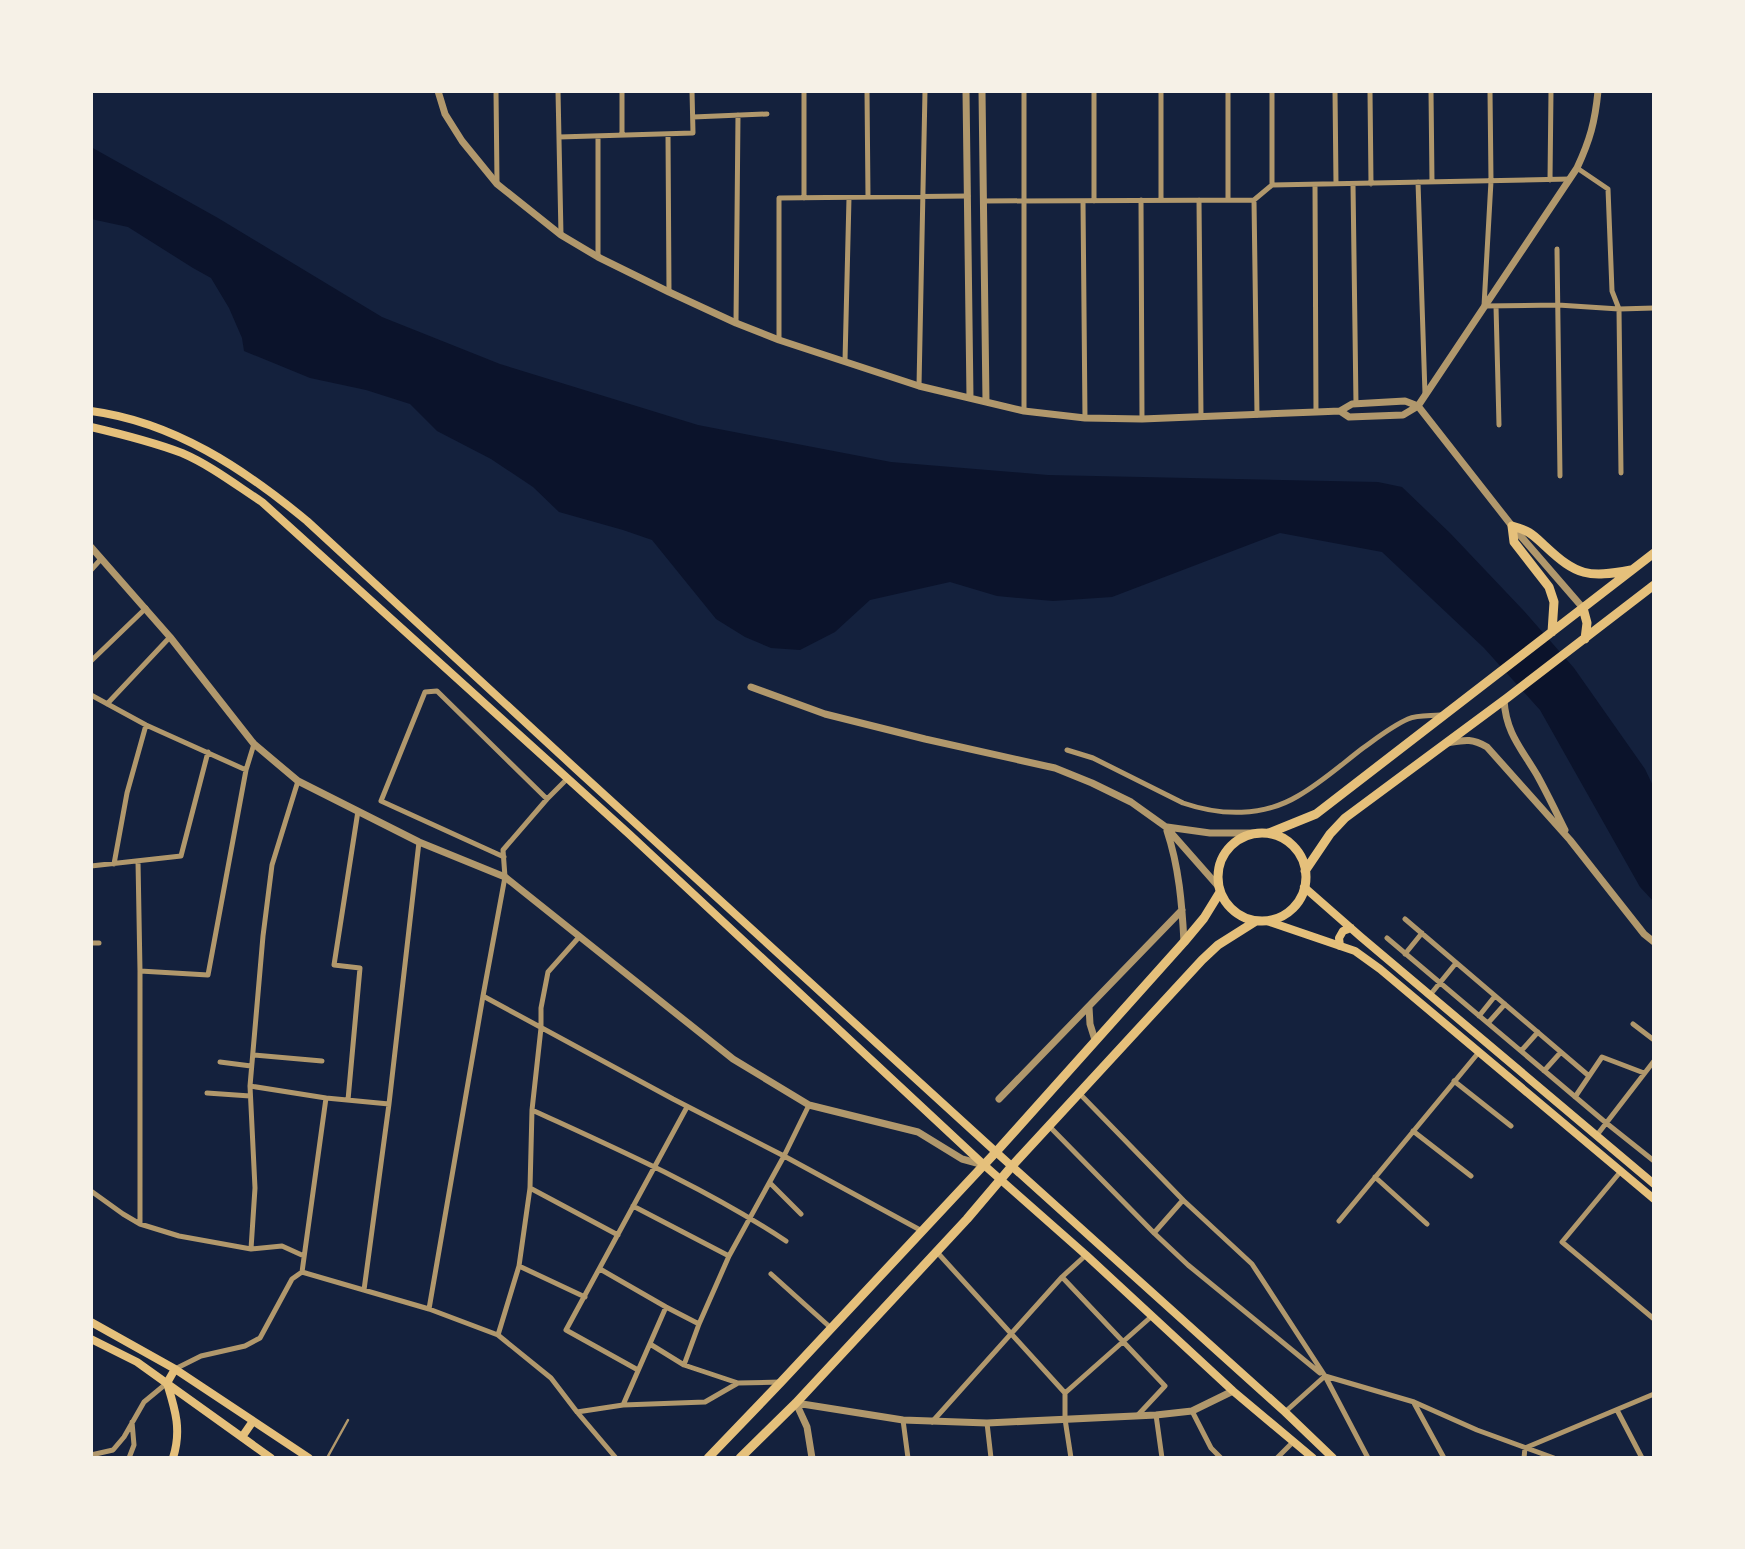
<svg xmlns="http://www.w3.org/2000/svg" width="1745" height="1549" viewBox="0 0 1745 1549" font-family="Karla,sans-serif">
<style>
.water{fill:#0b132b}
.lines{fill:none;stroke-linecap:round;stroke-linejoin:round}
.service{stroke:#b1986c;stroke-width:2.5}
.minor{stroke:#b1986c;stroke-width:5}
.tertiary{stroke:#b1986c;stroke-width:7}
.secondary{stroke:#e5c07b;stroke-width:8}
.primary{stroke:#e5c07b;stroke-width:9}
</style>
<rect width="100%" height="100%" fill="#14213d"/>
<path class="water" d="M91,147l127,71 164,99 118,47 198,61 193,37 157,13 330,7 24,5 48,46 74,78 50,57 71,101 9,19v114l-14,-15 -100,-177 -56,-62 -102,-96 -102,-19 -168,64 -59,4 -56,-5 -47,-14 -80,18 -35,32 -35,18 -29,-2 -26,-11 -29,-18 -64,-79 -29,-10 -64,-18 -26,-25 -42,-28 -54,-28 -27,-27 -44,-14 -56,-12 -66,-27 -2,-13 -13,-30 -18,-30 -18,-10 -65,-41 -37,-8z"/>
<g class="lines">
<path class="service" d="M327,1458l21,-38"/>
<path class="minor" d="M496,91l1,91
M558,91l3,144
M622,91v44
M867,91l1,106
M1024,91v320
M1094,91v110
M1161,91v109
M1228,91v109
M1272,91v94
M1335,91l1,93
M1370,91l1,93
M1431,91l1,91
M1490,91l1,90 -7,125 74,-1 61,4 35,-1
M693,117l74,-3
M668,134l1,158
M598,136v121
M559,137l134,-4 -1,-42
M1577,168l31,21 4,102 7,18 2,164
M1550,180l1,-89
M1418,182l7,212
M1353,184l3,220
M1315,185l1,227
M804,198v-107
M1141,200l1,219
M1199,200l2,217
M1254,200l3,215
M983,201l271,-1 18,-15 298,-6
M1083,201l2,217
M1557,249l3,227
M1496,306l3,119
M736,323l2,-208
M779,340v-142l189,-2
M845,361l4,-163
M919,386l6,-295
M91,570l10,-11
M91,661l55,-53
M91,695l55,30 100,45 8,-26
M107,704l63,-67
M1067,750l26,8 90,45c38,13 80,14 115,-7 23,-13 44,-32 65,-48 14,-10 29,-22 45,-29 9,-4 22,-3 32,-4
M504,857l-123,-56 44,-109 12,-1 110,108
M138,861l2,110v253
M114,864l13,-71 19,-68
M91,866l90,-10 27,-104
M1405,919l184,157
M1387,938l218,184 49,39
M91,943h8
M1405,954l17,-21
M140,971l68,4 38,-205
M1430,995l26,-32
M483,996l190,103 111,57 138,75
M1479,1016l16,-20
M1488,1023l17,-19
M1633,1024l21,16
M1521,1051l17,-19
M253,1055l69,6
M220,1062l31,4
M1544,1071l17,-19
M1454,1081l57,45
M250,1086l76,12
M207,1093l43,3
M1079,1093l104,107 69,64 73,112 43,82
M1575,1097l27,-40 42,16
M348,1100l12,-132 -26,-3 24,-154
M532,1110c87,40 174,78 254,131
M1049,1126l105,107 34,32 132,108
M1413,1131l58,45
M1597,1135l57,-74
M1621,1171l-59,71 92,77
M1375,1177l52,47
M770,1183l31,31
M530,1188l88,47
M91,1191l32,23 17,10 39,12 72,13 31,-3 22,10
M633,1206l96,50
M1339,1221l140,-169
M1154,1233l29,-33
M251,1249l4,-61 -5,-102 13,-150 9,-71 26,-84
M936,1251l129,142v26l6,39
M519,1266l66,31
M600,1269l66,38 33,17
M302,1272l24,-174 63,6
M771,1274l60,54
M1062,1277l103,109 -28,30
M364,1290l25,-186 30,-262
M429,1309l54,-313 22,-119 -2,-27 44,-51 21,-21
M498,1335l21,-69 11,-78 2,-78 9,-82v-20l7,-36 32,-36
M650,1344l34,21 54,18 43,-1
M684,1365l15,-41 30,-68 55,-100 25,-51
M175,1369l26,-13 44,-10 15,-8 32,-59 10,-7 127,37 69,26 53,43 26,34 39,46
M638,1370l-72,-40 121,-223
M1065,1393l87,-77
M1414,1403l30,55
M623,1405l43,-98
M1617,1410l25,48
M1192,1411l19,37 10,10
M577,1412l46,-7 82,-3 33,-19
M1285,1412l40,-36 89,26 63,28 77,28
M1156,1415l6,43
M903,1420l5,38
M932,1422l130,-145 24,-22
M987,1423l4,35
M91,1455l22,-5 11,-13 20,-35 23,-19
M129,1458l5,-13 -2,-23
M1277,1458l17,-17
M1524,1458l1,-10 129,-54"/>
<path class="tertiary" d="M438,91l7,23 17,27 35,43 64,51 37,22 71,35 67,31 43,17 140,46 105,25 61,7 57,1 174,-7 24,-1 12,-7 53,-3 13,5
M966,91l4,307
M982,91l4,311
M1418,406l94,120 71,82
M1340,411l9,6 54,-2 15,-9 159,-238c13,-28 18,-46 21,-77
M91,547l79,90 84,107 44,37 121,61 86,35 228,182 76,46 109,27 44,27 22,6
M751,687l74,27 100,25 130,29 37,15 39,19 35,25 52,59
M1504,700c2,33 17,48 33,75 10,18 19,37 28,55
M1447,743c18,-3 24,-5 40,4l83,93 74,94 10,8
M1167,827l43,6h49
M1167,831c12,36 15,73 17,111
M1089,1007l1,17 5,16
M999,1099l183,-189
M796,1403l107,17 84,3 169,-8 36,-4 41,-20
M796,1403l11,24 5,31"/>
<path class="secondary" d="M91,411c83,11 153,58 216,110l269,248 420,383 289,260 48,46
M91,427c30,7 62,15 91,26 28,12 54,32 80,49l367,332 355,331 102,90 147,136 80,67
M1304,887l57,50 293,247
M1267,921l88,30 25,18 274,230
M1340,946l-1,-8 4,-7 8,-3
M91,1322l84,47 134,89
M91,1339l46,23 134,96
M242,1437l11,-16
M173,1458c9,-28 2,-49 -6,-75l8,-14"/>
<path class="primary" d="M1583,608l4,15 -2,16
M1552,632l2,-30 -5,-15 -35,-45 -2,-16c18,5 20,8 33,20 32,30 43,32 86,24
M1269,833l47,-19 338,-261
M1218 877a44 44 0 1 1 88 0a44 44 0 1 1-88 0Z
M1305,871l25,-37 15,-16 162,-120 147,-113
M708,1458l73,-76 215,-230 188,-210 20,-24 16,-26
M740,1458l56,-55 171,-184 45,-53 190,-206 16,-15 38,-24"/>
</g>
<rect width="1745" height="1549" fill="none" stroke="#f6f1e7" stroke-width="186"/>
</svg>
